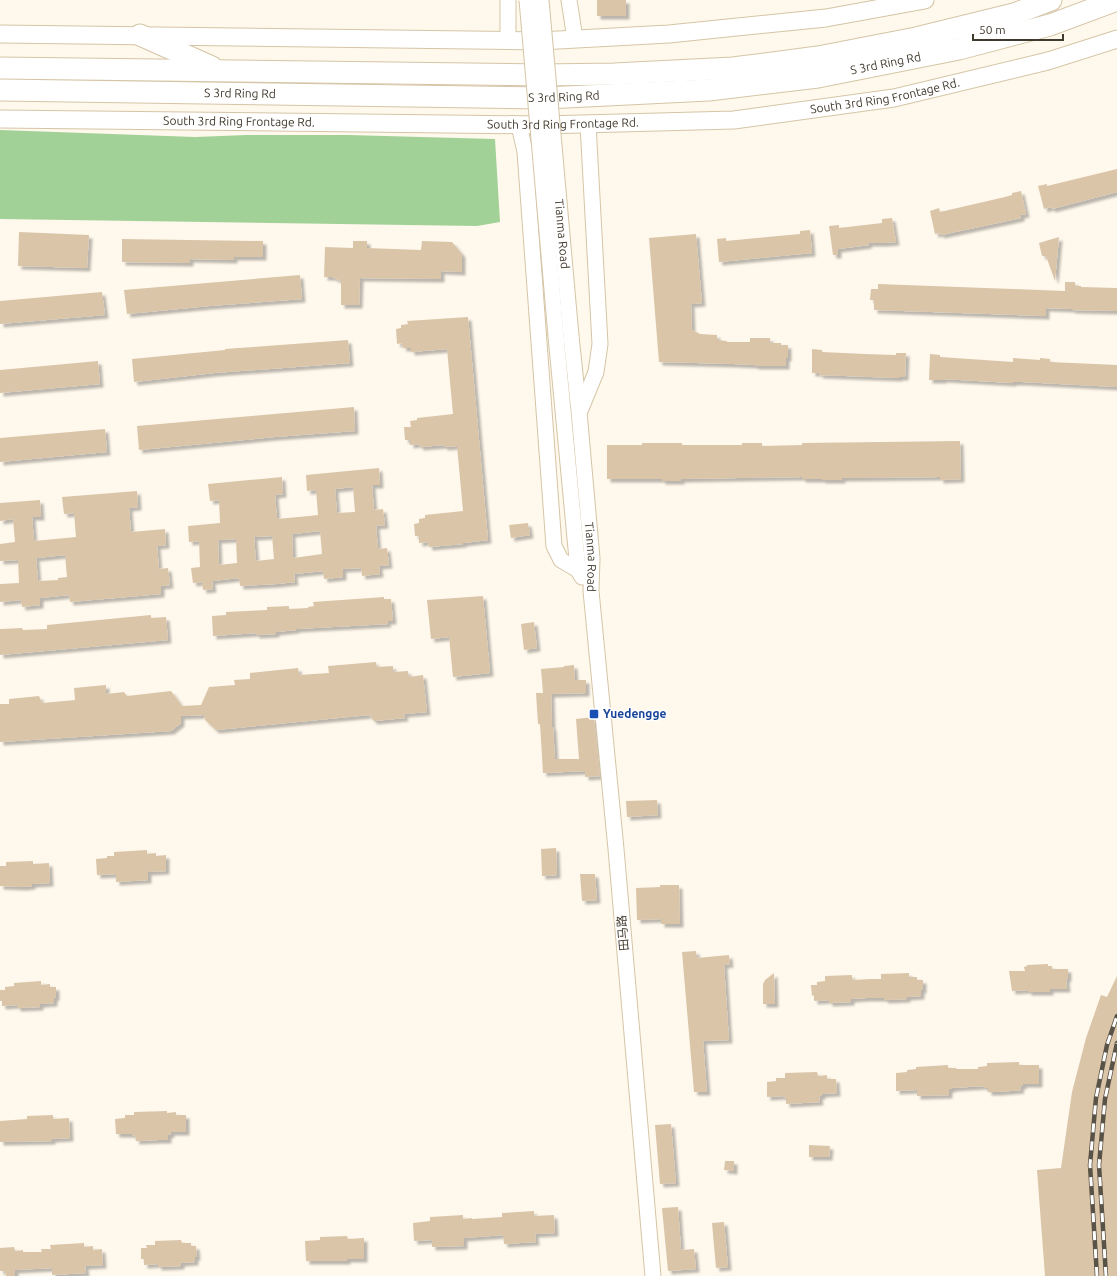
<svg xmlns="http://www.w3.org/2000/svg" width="1117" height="1276" viewBox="0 0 1117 1276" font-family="Ubuntu,'Noto Sans SC',sans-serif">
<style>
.forest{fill:#a1d196}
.building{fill:#dbc5a9;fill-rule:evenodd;filter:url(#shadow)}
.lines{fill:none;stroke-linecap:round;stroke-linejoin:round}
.tertiary-casing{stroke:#d5c5a6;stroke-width:17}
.secondary-casing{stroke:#d5c5a6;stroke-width:19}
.trunk-casing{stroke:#d5c5a6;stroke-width:23}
.tertiary{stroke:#fff;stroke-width:15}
.secondary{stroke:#fff;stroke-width:17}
.trunk{stroke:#fff;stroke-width:21}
.rail-casing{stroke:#595246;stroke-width:4.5}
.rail{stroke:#fff;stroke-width:3;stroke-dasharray:9;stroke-linecap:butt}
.tertiary-bridge-casing{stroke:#d5c5a6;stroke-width:17;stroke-linecap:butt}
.tertiary-bridge{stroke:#fff;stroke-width:15}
.transit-dot{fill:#1a4fb4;stroke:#fff;stroke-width:1.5}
.labels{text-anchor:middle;stroke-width:3;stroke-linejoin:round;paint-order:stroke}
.street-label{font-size:12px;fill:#40392d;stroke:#fff}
.transit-label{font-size:12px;font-weight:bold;fill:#164399;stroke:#fff;text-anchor:start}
</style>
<defs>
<filter id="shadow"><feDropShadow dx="3.5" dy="3.5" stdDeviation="1" flood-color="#0004"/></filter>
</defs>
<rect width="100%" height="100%" fill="#fff8ec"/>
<path class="forest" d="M0,130l195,7 52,-2h101l147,4 5,83 -23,4 -477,-7z"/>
<path class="building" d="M597,0h29v16h-29z
M1117,169v23l-65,17 -1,-2 -7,2 -6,-23 9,-2v2z
M1021,191l5,23 -5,1v3l-80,17 -1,-2 -5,1 -5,-23 9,-3 1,4 65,-15 7,-2v-2z
M892,218l4,24 -12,1h-16l1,2 -31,4v6h-5l-4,-29 10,-1v3l43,-5v-4z
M810,230l2,23 -93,9 -2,-23 9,-1v3l74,-7v-3z
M19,232l70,3 -2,33 -69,-2z
M696,234l6,69 -11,1 1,26 8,4 17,1v5l10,1v1h23v-4h20v5h11v2h7v13h-2v8h-31v-1l-21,-1 -75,-2 -10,-124z
M1059,237l-4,44 -9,-25h-4l-3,-13z
M122,239l141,2v16h-29v3l-44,-1v4l-68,-1z
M353,241h14v7l54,2 1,-9 30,1 10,12v18l-21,-1v8l-81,-1 -1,27h-18v-24l-9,-4h-8l1,-30 28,1z
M300,275l2,24 -93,7 -82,8 -3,-24z
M1065,282h10v4h6v1l36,1v23l-45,-1v-1l-26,-1v8l-172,-6v-10h-4l1,-11h7v-5l187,7z
M102,292l3,23 -105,9v-23z
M468,317l20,223 -25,3v1l-34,3 -1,-5 -9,1v-7h-4l-1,-12 5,-1v-4l6,-1v-3l38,-4 -6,-65 -13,1v-2l-24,2 -1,-3 -9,1v-5h-5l-1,-13h7l-1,-6 7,-1v-2l36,-4 -6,-65 -36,3v-4h-8l-1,-5 -5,1 -1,-15 5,-1v-3l7,-1 -1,-3z
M348,340l2,23 -136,10 -80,9 -2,-23 93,-9v-1z
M812,349l10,1v2l43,2 31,1v-2h10l-1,24h-6v1l-80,-3 1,-2h-8z
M930,354l10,1v2l73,5v-4l27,2v-2l10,1v3l67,3v22l-95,-5h-9v1l-70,-4v1h-14z
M98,361l2,23 -100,9v-23z
M354,407l1,24 -81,6 -135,13 -2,-24z
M105,429l2,23 -107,10v-24z
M960,441l1,38 -21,1v-3l-98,1v2h-20v-1h-20v-2l-121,2v2h-19v-2h-55v-34h35v-2h40v2h60v-2h20v3l40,-1v-2z
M379,468l1,17h-8l2,25 9,-1 2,16 -9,1 2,23 9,-1 2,17 -10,1 1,8 -18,2 -1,-8 -18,1v8l-19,2 -1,-8 -29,3 1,8 -19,2 -36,2 -1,-8 -27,3 1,8 -10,1 -1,-8 -9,1 -2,-15 9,-1 -1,-26 -10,1 -1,-16 32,-3 -1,-23 -9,1 -2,-17 74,-7 1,17 -8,1 2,24 32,-3 9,-1 -2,-25 -9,1 -1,-16zM353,487l2,25 -18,1 -2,-24zM320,531l2,23 -29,4 -1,-24zM272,536l2,23 -18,2 -2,-24zM236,539l1,24 -18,2 -1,-25z
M137,491l1,16 -9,1 2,24 34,-3 1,16 -9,1 2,23 9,-1 2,17 -9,1v8l-91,8 -1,-7 -29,3v7l-18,2 -1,-7 -21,2v-18l19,-1 -1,-23 -18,1v-17l15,-2 -2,-23 -13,2v-18l40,-3 1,17h-9l2,24 42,-4 -2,-24 -10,1 -2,-17zM65,555l2,22 -9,1v2l-20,1 -2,-23z
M528,523l2,12 -19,3 -2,-13z
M483,596l7,77 -37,4 -4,-40 -18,2 -4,-39z
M384,597v2h7l2,22h-6l1,3 -92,5v1l-20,2v2l-20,1v-2l-43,3 -1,-20 14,-1v-3l41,-2v-3l22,-1v3l19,-1v-1l6,-1 -1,-4z
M151,615v3l15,-1 2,23 -168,15v-26l22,-1 1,2 24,-1v-4z
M534,622l3,26 -13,2 -3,-26z
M376,662l1,5 16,-1v6l15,-1 1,6 14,-2 4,37 -23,2 1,4 -31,3 -5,-6 -153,15 -11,-10 -1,-5 -23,1v7l-10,8 -171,11v-38h9v-5l30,-3 3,7 33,-3 -1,-12 32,-3v9l18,-2 3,4 44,-5 11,15 19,-1 8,-18 26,-2 -1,-5 16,-1v-6l48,-5 1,7 30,-2 -1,-7z
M574,665l1,15h11v13l-35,1 1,33h1l2,32h24l-3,-40 18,-2 6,59 -15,1v-6l-42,2 -3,-49h-2l-2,-31h7l-2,-24 23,-2v-1z
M657,800l1,15 -31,2 -1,-16z
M556,848l1,27 -15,1 -1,-27z
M147,850v4l9,-1v3l10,-1v16l-18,1v8l-32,2v-8l-19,1 -1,-16 11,-1v-2h7v-4z
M33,861v3l16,-1 1,20 -18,1v2l-9,1 -23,-1v-20h6v-4z
M580,874h15l2,26 -15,1z
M660,885h19l1,39h-19v-5l-24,1 -1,-32 24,-1z
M696,951l1,7 32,-3 1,9 -6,1 5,75 -26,1 4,51h-13l-12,-140z
M1048,964v2h4v3h16v9l-2,1 1,10h-17v3h-22v-2l-16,1 -3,-20h16l-1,-4 3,-1v-1z
M774,973l1,31h-12v-20l2,-4z
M909,973v4h8v3h6v10h-2v6l-14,1v2l-22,1 -1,-2h-18l-15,1v3l-22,1v-3l-15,1v-6l-2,1 -1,-11h6v-3l8,-1v-5l27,-1v5l19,-1h10v-5z
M1117,976v300h-72l-8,-106 24,-2 11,-76 14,-54 15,-43 6,2z
M41,981v4l9,-1v3h6v10l-2,1v5l-14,1v3l-23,1v-3l-15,1v-5h-2v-11h5v-3l9,-1v-3z
M1019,1062v3h20v19h-16v2h-3l1,4 -23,2h-10v-4h-4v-2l-32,2v1h-3v6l-32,1v-6l-21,1v-18l11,-1v-2l9,-1v-2l32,-2v3h8l1,1h21v-2l9,-1v-3z
M817,1072l1,4 9,-1v4h9l1,14 -15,1v2h-3l1,6 -34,2v-7l-3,1v-2l-16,1v-15l9,-1v-3h9v-5z
M167,1111v2l9,-1v3h10v17h-15v2l-3,1v5h-10l-22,1 -1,-6 -3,1v-2h-16l-1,-15 10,-1v-3h9v-3z
M53,1115v4l16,-1 1,20 -18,1v2l-52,1v-21l27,-2v-3z
M671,1124l5,59 -16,1 -5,-59z
M809,1145l21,1 -1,11h-20z
M725,1161h9v10l-10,-1z
M678,1207l3,43 13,-1 2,20 -28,2 -6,-63z
M534,1211v5l20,-1 1,18 -20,1 1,8 -32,2 -1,-9 -39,3v8l-32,1v-7l-18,1 -1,-18 17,-2v-4l33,-2v4l9,-1v1l30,-2v-4z
M724,1222l4,45 -12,1 -4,-45z
M347,1236l1,3 16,-1v21h-17v2h-41l-1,-20 15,-1v-3z
M181,1240l1,3h9v3h5l1,11h-2v5l-14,1v3l-23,1v-3l-14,1v-6h-3v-11h6l-1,-3h9v-4z
M84,1243v4l9,-1v4l9,-1 1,16 -18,1 1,7 -34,2v-7l-37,2v6h-9l-1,-5h-5v-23l14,-1 1,4 8,-1v2h19l-1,-3h10l-1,-4z"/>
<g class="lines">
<g class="tertiary-casing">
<g id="tertiary">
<path d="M508,0v41"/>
<path d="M569,0l6,39"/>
<path d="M519,125l6,27 29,394 7,14 17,10"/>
<path d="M556,336l22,234 4,7"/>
<path id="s1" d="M571,336l8,76 13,146 -1,33 25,258 37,427"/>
<path d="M580,411l16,-39 4,-28 -12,-220"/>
</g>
</g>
<g class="secondary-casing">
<g id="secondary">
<path d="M0,34l540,7 129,-7 157,-16 99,-18"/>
<path id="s2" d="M0,119l543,6 191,-5 160,-22 154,-37 69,-22"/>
</g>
</g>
<g class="trunk-casing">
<g id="trunk">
<path d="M140,35l72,32"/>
<path d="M0,68l543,7 71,-1 119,-6 85,-11 98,-19 98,-24 37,-14"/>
<path id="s3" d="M0,90l546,8 163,-8 109,-13 141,-28 91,-24 67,-25"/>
</g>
</g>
<use href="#tertiary" class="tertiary"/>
<use href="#secondary" class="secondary"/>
<use href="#trunk" class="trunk"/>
<g class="rail-casing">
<path id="rail" d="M1097,1276l-7,-111 6,-67 11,-53 10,-29
M1106,1276l-7,-111 6,-66 12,-56"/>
</g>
<use href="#rail" class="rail"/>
<g class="tertiary-bridge-casing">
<g id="tertiary-bridge">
<path d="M527,0l29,336"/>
<path id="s4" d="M541,0l30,336"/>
</g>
</g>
<use href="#tertiary-bridge" class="tertiary-bridge"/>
</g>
<rect class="transit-dot" x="589" y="709" width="10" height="10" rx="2"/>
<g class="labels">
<g class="street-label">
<text dy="4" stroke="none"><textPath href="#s3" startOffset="888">S 3rd Ring Rd</textPath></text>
<text dy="4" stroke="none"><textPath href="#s3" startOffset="240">S 3rd Ring Rd</textPath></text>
<text dy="4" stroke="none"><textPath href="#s3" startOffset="564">S 3rd Ring Rd</textPath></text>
<text dy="4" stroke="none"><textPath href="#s2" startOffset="887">South 3rd Ring Frontage Rd.</textPath></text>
<text dy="4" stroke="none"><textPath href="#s2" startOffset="239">South 3rd Ring Frontage Rd.</textPath></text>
<text dy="4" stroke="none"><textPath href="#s2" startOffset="563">South 3rd Ring Frontage Rd.</textPath></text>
<text dy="4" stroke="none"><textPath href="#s4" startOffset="235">Tianma Road</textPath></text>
<text dy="4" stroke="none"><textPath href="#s1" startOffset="222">Tianma Road</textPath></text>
<text transform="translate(623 933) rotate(-95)" y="4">田马路</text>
</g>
<g class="transit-label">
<text x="603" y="718">Yuedengge</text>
</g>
</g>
<path d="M973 34v6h90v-6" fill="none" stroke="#40392d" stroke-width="2"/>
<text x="979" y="34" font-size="12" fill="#40392d" stroke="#ffffff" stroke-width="3" paint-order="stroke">50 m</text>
</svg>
